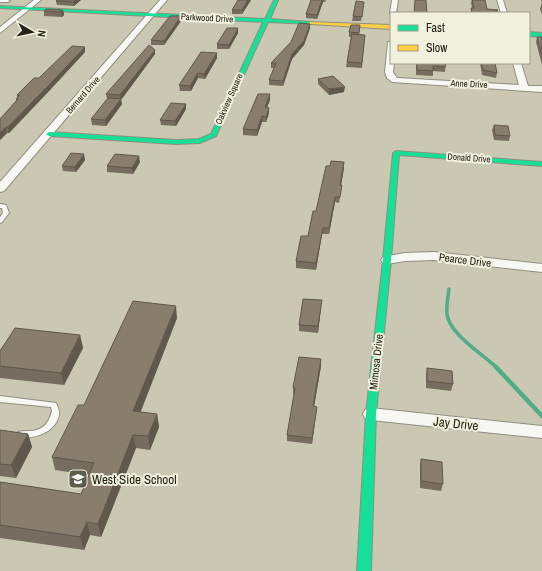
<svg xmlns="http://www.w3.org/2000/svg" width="542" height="571" viewBox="0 0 542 571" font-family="'Archivo Narrow',sans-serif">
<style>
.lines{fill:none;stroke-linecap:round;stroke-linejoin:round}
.stream-far1{stroke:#52ac86;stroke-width:3.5}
.stream{stroke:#52ac86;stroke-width:4.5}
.lane-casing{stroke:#908f7f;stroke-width:2}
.street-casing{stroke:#908f7f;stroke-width:2}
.fast-casing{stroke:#908f7f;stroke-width:2}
.slow-casing{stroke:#908f7f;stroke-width:2}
.lane{fill:#f7f7f4;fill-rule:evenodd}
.street{fill:#f7f7f4;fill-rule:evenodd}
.fast{fill:#16e098;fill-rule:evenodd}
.slow{fill:#ffcf43;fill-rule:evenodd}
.wall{fill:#766c5f}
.shaded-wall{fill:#60584d}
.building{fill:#897d6e;stroke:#60584d}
.labels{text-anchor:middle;stroke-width:4;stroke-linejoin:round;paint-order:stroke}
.far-street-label{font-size:9px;fill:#242214;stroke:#f1f0dc}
.street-label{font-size:11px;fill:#242214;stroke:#f1f0dc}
.near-street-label{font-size:13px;fill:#242214;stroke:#f1f0dc}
.near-poi-label{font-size:13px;fill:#242214;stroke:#f1f0dc;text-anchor:start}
</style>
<rect width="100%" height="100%" fill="#cac8b3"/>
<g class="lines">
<path class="stream-far1" d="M449,289c-1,8 -3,17 -2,25 2,20 37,41 50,54"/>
<path class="stream" d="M496,367l46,49"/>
<g class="lane-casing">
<path id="lane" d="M0,0h8l2,1 -2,1h-8z
M0,204l6,1 3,8 -7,9 -2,1v-6l3,-4 -1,-5h-2z
M0,396l56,7c1,3 3,6 3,9 1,3 -1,6 -2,9 -7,13 -25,19 -39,15l-1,-2 1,-2c4,-1 7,-1 11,-1 13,0 20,-7 23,-20l-1,-4 -51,-5z"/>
</g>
<g class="street-casing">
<path id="street" d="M34,0h7l-41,33v-6z
M160,0h7l-163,191 -4,1v-10z
M392,0h6l-2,13h-5v2l-1,-2z
M497,0h6l4,13h-6z
M388,42h3v21h3l-1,9 4,6 122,7 -6,-22h8l7,23h14v6l-150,-10 -5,-4 -2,-6z
M434,252l108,12v8l-108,-12 -29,1 -18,3 -4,-1 -2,-3 2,-3 22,-4z
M371,408l171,18v12l-171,-18 -6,-2 -2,-4 2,-4z"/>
</g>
<g class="fast-casing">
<path id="fast" d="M274,0h4l-8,19 41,3 2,1 -2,1 -43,-2 -52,114 -16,7 -24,1 -127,-8 -3,-2 3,-2 127,8 23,-1 12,-5 52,-112 -263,-14v-2l265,13z
M529,32l13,1v4l-13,-1z
M396,151l146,11v4l-143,-11 -8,105 -15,154 -5,157h-14l9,-157 17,-154 10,-107z"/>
</g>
<g class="slow-casing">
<path id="slow" d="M309,22l82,3v4l-80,-5 -2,-1z"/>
</g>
<use href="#lane" class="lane"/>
<use href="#street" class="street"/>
<use href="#fast" class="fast"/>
<use href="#slow" class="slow"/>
</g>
<path class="wall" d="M81,0l-7,6 -17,-1 -1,-4z
M238,0h13l-9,14h-10v-4z
M311,0h15l-1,2h-2l-6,17 -11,-1v-4z
M472,0h13l2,9 11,1 -1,3h-26v-5h1l-1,-5z
M541,0h1v15l-2,-6 2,-7z
M364,2l-3,19h-9l1,-5z
M63,10l1,5 -2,2 -18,-1v-5z
M181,21l-17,24h-13v-5z
M310,24v4l-6,17 -12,14 -9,27 -14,-1v-5l5,-12h-3v-5z
M238,28v5l-9,16h-12v-5z
M360,30l-1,5h6l-3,33 -16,-1 5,-30h-2v-5z
M537,37h5v28l-6,-23z
M85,52l-36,39 -40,42h-2l-7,7v-21l16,-18v-2l1,-1v-3l22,-17z
M155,54l-34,46 1,4 -16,22 -14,-1 -1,-6 16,-20 -1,-5z
M217,58l-12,21 -7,-1 -7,13h-11l-1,-6z
M416,63h30l-1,9 -12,-1v5l-17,-1z
M480,63h15l2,10 -1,5 -14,-3z
M318,79l26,13 -15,3 -11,-11z
M270,100l-3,7 2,1v5l-3,9h-4l-5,14 -14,-1v-6z
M186,104v5l-10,17 -15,-1 -1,-5z
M494,125l16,11 -1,5 -15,-1 -2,-10z
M85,160l-9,12 -13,-1 -1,-5z
M140,162l-7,12 -26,-2v-6z
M344,168l-3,17v6l-2,12 -4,-1 -6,32h-7l-6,36 -20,-2v-7l12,-25z
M321,307l-3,26 -19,-2v-6z
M177,318l-37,94 17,2 2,13 -9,23 -14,-2 -35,89 -11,-2 -6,15 -84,-12v-56l81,12 8,-19 -34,-5 -3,-13z
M80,335l3,13 -19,37 -64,-7v-27z
M321,359v7l-7,40 3,1 -1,7 -4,30 -25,-3v-6l7,-41h-1v-7z
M427,368l26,16 -2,7 -25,-3v-13z
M0,430l28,4 4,13 -16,31 -16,-2z
M421,459l22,25 -2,7 -21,-3v-22z"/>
<path class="shaded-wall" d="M76,0h5l-7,6v-4z
M248,0h3l-9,14v-4z
M322,0l1,2 -6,17v-4z
M63,10l1,5 -2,2 -1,-5z
M498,10l-1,3h-4z
M181,16v5l-17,24v-4z
M310,24v4l-6,17 -12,14 -9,27v-5l9,-27z
M238,28v5l-9,16v-4z
M85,47v5l-36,39 -40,42 -1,-6z
M155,50v4l-34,46 1,4 -16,22 -1,-6 16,-21 -1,-4z
M217,53v5l-12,21 -1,-5z
M198,73v5l-7,13 -1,-5z
M345,87l-1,5 -15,3v-6z
M270,94v6l-5,13v-6z
M186,104v5l-10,17 -1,-5z
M269,108v5l-3,9v-5z
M262,116v6l-5,14v-6z
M6,127l1,6 -7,7v-7z
M84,154l1,6 -9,12 -1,-5z
M139,156l1,6 -7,12 -1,-6z
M344,162v6l-4,23v-6z
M335,197v5l-6,32v-6z
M323,228l-7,42v-7z
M322,300l-1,7 -3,26v-7z
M176,306l1,12 -41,106 -3,-13z
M80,335l3,13 -19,37 -3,-12z
M321,359v7l-8,47v-7z
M317,407l-1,7 -4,30v-6z
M157,414l2,13 -9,23 -2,-14z
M28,434l4,13 -16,31 -5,-13z
M133,435l3,13 -35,89 -3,-13z
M87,522l3,13 -6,15 -4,-13z"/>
<path class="building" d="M57,0h19l-2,2 -18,-1z
M238,0h10l-6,10h-10z
M311,0h11l-5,15 -11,-1z
M415,0h11l1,13h-13z
M472,0h13l2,9 11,1 -5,3h-21l-1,-5h3z
M356,1l8,1 -2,15 -9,-1z
M46,9l17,1 -2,2 -17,-1z
M170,16h11l-17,25 -13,-1z
M299,23l11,1 -6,17 -12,13 -9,27 -14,-1 7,-17h-5l20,-21z
M351,25h9l-1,8 -10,-1z
M227,28h11l-9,17 -12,-1z
M352,34l13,1 -3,28 -15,-1z
M537,37h5v19z
M149,45l6,5 -35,45 -14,-1z
M72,46l13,1 -37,39 -40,41h-2l-6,6v-14l18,-20h-2l4,-4h-3l17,-17h5z
M201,52l16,1 -13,21 -6,-1 -8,13 -11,-1z
M417,63h29l-1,4 -12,-1v5l-16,-1z
M481,63h14l2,10 -14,-3z
M333,76l12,11 -16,2 -11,-10z
M258,94h12l-5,13 4,1 -3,9 -4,-1 -5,14 -14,-1z
M108,98l13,1 -16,21 -14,-1z
M171,103l15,1 -11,17 -15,-1z
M494,125l14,1 2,10 -15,-1z
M71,153l13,1 -9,13 -13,-1z
M115,154l24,2 -7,12 -25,-2z
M331,161l13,1 -4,23h2l-2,12h-5l-6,31h-6l-7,35 -20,-2 5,-25h7l5,-25h3l10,-45h4z
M303,299l19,1 -4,26 -19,-1z
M133,301l43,5 -43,105 24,3 -9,22 -15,-1 -35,89 -11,-2 -7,15 -80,-12v-43l81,12 13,-31 -42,-6 26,-52h6z
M15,328l65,7 -19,38 -61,-7v-15z
M299,357l22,2 -8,47 4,1 -5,31 -25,-3 8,-47 -2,-1z
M427,368l25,3 1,13 -26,-3z
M0,430l28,4 -17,31 -11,-1z
M421,459l21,3 1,22 -22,-3z"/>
<defs>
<g id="school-square" transform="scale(1)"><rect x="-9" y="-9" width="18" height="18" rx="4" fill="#5e5c4c" stroke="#f1f0dc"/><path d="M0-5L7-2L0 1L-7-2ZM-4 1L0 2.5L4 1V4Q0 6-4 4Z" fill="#fff"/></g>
</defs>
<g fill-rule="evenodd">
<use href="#school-square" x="78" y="479"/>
</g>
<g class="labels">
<g class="far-street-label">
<text transform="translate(207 18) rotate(3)" y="3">Parkwood Drive</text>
<text transform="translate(469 84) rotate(3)" y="3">Anne Drive</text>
<text transform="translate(83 95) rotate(-49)" y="3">Bernard Drive</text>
<text transform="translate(229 99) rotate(-66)" y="3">Oakview Square</text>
<text transform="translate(469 158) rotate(4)" y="3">Donald Drive</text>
</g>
<g class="street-label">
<text transform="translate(465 260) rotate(7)" y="4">Pearce Drive</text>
<text transform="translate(376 362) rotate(-84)" y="4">Mimosa Drive</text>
</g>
<g class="near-street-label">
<text transform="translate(456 423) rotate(6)" y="5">Jay Drive</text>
</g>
<g class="near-poi-label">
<text x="92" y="484">West Side School</text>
</g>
</g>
<rect x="390" y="12" width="140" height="52" fill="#f1f0dc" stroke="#9f9e8c"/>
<rect x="398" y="25" width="20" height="6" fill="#16e098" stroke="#9f9e8c"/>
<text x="426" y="32" font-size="12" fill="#242214">Fast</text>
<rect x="398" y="45" width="20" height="6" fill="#ffcf43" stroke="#9f9e8c"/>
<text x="426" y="52" font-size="12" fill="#242214">Slow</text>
<g transform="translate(32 32) rotate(99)" stroke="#f1f0dc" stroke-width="3" paint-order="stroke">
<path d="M0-3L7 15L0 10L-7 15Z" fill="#242214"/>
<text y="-6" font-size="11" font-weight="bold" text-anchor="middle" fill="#242214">N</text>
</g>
</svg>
